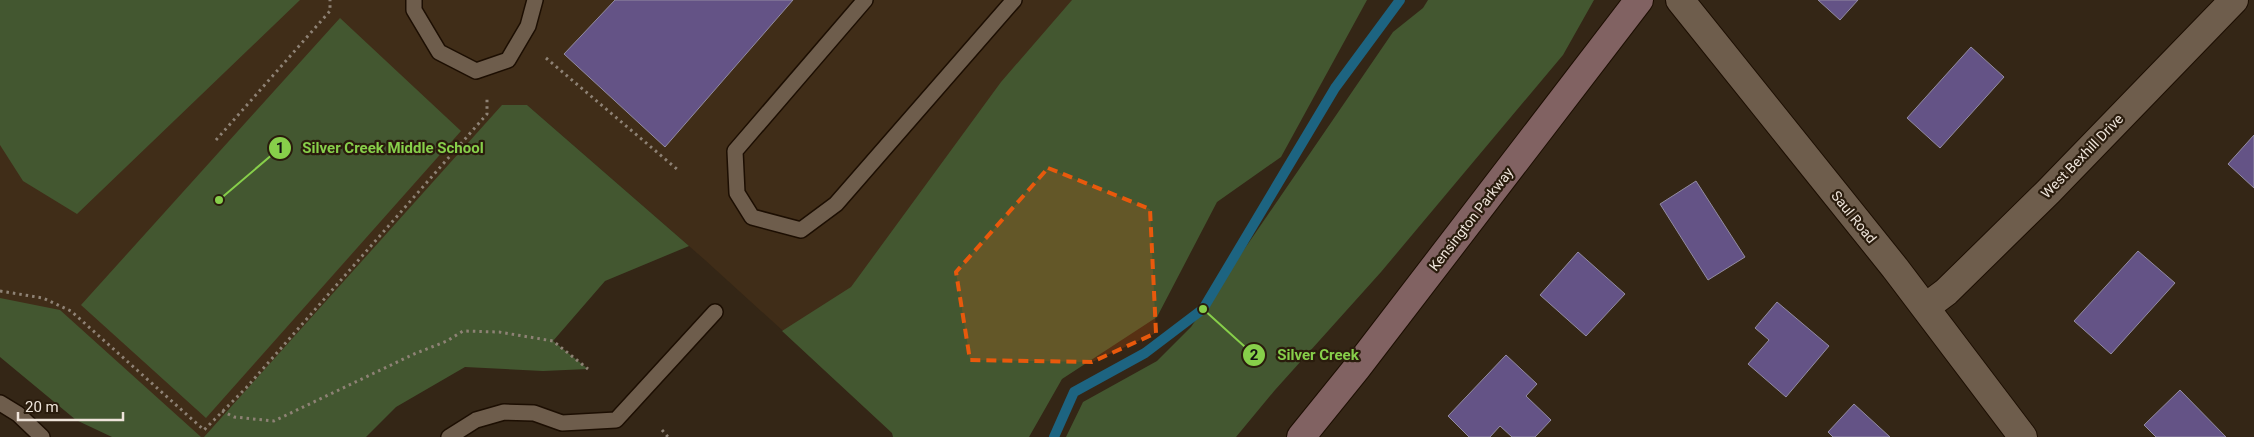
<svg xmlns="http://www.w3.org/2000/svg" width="2254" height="437" viewBox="0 0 2254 437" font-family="Roboto,sans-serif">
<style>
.built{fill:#402d18}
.green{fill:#435730}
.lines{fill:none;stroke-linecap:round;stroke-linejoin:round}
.stream{stroke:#1d6481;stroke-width:10}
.building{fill:#645386;stroke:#938ca2}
.lane-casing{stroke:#1c0e02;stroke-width:18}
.street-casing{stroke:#1c0e02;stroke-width:30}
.secondary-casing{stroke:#1c0e02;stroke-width:30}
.path{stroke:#8e8275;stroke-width:3;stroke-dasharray:2.5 4;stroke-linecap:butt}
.lane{stroke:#6e5d4c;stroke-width:15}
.street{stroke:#6e5d4c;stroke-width:28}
.secondary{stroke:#816262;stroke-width:28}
.marked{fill:#e8590c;fill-opacity:0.2;stroke:#e8590c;stroke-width:4;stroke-dasharray:10 6;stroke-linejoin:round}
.labels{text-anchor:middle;stroke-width:4.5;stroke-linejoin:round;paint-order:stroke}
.street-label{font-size:14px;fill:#eee4da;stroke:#2a1c0d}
.leader{fill:none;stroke:#87cf4a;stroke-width:2}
.callout-dot{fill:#87cf4a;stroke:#2a1c0d;stroke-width:2}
.mark-label{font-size:15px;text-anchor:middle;font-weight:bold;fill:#111}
.callout-label{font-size:15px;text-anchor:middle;font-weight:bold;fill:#87cf4a;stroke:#2a1c0d;stroke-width:4.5;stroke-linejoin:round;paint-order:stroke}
</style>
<rect width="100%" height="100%" fill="#342616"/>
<path class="built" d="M0,0h1234l-386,390 -143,-130 -178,-155 -311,332h-29l-187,-109z"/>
<path class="green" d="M0,0h300l-223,214 -54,-33 -23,-36z
M1072,0h295l-86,157 -64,45 -60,115 -95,62 -33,58h-136l-1,-4 -110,-102 69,-44 150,-205z
M1428,0h166l-31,55 -182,217 -106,118 -39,47h-170l17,-35 74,-41 34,-34 202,-295 30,-24z
M340,18l121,113 -255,287 -125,-113z
M502,105h25l162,141 -84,35 -52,60 35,28 -45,2 -78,-4 -69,40 -30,30h-162z
M0,298l60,12 141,127h-89l-36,-17 -76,-63z"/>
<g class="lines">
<path class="stream" d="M1054,437l20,-45 71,-39 58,-44 132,-221 65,-88"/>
</g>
<path class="building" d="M615,0h178l-128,147 -101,-93z
M1818,0h40l-18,20z
M1971,47l33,30 -64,71 -33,-30z
M2254,135v53l-26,-24z
M1696,181l49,76 -37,23 -48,-76z
M2138,251l37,32 -64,71 -37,-33z
M1578,252l47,42 -39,42 -46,-41z
M1777,302l52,44 -43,51 -38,-33 21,-24 -14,-12z
M1506,355l31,29 -11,12 25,24 -16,17h-23l-12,-11 -10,11h-21l-21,-21z
M2180,390l46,47h-70l-12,-12z
M1854,404l36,33h-57l-5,-5z"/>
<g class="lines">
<g class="lane-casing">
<path id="lane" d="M414,0v10l25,42 37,19 32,-11 20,-34 7,-26
M865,0l-130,151 2,42 15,24 49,13 35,-26 178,-204
M0,403l18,11 24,23
M449,437l27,-17 28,-8 30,1 28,10 54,-3 99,-108"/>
</g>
<g class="street-casing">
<path id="street" d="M1680,0l215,268 128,169
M1926,307l20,-15 102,-100 186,-192"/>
</g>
<g class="secondary-casing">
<path id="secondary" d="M1301,437l55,-68 283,-369"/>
</g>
<path class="path" d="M546,58l132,112
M216,140l114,-129v-11
M0,291l43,7 28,13 133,119 42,-42 241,-274v-18
M222,411l12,6 40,4 140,-67 33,-13 16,-10 36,1 54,9 35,28
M662,430l6,7"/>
<use href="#lane" class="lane"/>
<use href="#street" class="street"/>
<use href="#secondary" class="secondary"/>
</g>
<path class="marked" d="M1048,168l102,41 6,124 -64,29 -122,-2 -14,-88z"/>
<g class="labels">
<g class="street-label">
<text transform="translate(2082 156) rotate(-46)" y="5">West Bexhill Drive</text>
<text transform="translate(1854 217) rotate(51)" y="5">Saul Road</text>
<text transform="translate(1471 219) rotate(-52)" y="5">Kensington Parkway</text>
</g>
</g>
<path class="leader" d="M219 200L280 148M1203 309L1254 355"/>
<g class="callout-dot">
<circle cx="219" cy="200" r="5"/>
<circle cx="1203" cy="309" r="5"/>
<circle cx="280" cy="148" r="12"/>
<circle cx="1254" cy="355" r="12"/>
</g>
<g class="mark-label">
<text x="280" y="153">1</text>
<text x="1254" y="360">2</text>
</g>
<g class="callout-label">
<text x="393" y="153">Silver Creek Middle School</text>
<text x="1318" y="360">Silver Creek</text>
</g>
<path d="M18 412v8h105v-8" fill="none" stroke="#eee4da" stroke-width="2.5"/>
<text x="25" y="412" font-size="15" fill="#eee4da" stroke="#2a1c0d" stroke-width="4" paint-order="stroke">20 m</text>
</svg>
